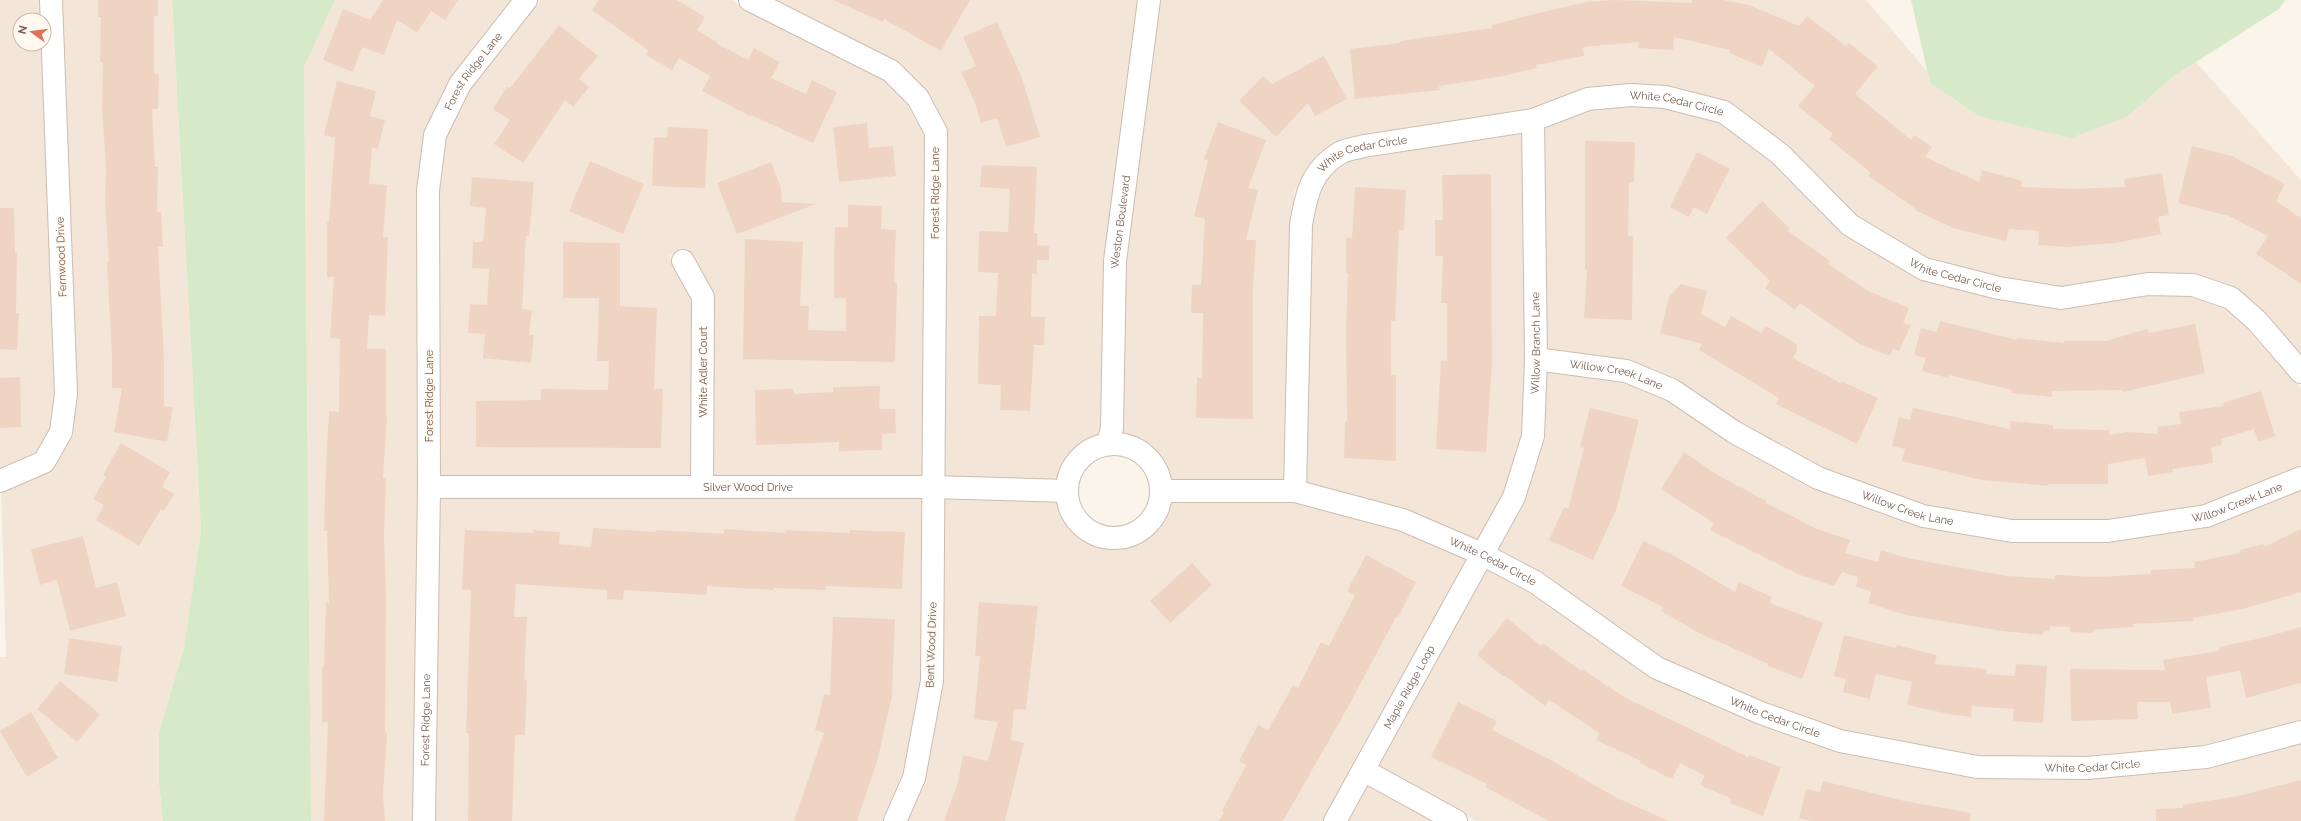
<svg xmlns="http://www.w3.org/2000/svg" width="2301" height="821" viewBox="0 0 2301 821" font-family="Raleway,sans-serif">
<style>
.residential{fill:#f3e6d9}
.green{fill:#d6e9c9}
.building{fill:#efd4c3}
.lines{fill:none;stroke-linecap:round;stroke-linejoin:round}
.minor-casing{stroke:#cdbcb0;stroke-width:24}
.minor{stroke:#fff;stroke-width:22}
.labels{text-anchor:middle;stroke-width:3;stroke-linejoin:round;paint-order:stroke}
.street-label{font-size:11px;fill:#755c4e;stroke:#fef8f0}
</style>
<rect width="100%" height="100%" fill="#fbf4ea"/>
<path class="residential" d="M0,0h40l1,20h-21v24h22l13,349 -4,35 -15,26 -36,16z
M61,0h111l29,530 -17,118 -25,84v52l4,37h-163v-164h6l-5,-166 53,-24 18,-34 5,-39z
M335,0h178l-63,79 -26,55 -6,57v296l-5,334h-102l-7,-754z
M540,0h192l22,14 131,64 24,25 16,30 -3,345h-209l-1,-185 -25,-45 -18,8 23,43 -1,179h-252v-286l6,-54 24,-49z
M770,0h368l-33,259 -4,167 -2,11 -12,3 -12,9 -13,18 -4,14 -114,-3 -17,-384z
M1160,0h706l62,72 2,11 49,33h149l46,-40 22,-14 105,118v177l-63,-66 -177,-3 -60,-9 -73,-19 -71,-42 -70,-70 -122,-60 -142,22 -1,2 -213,55 -14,24 -5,33 -6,257h-114l-6,-17 -10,-13 -16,-12 -17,-3 5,-174z
M1631,105l33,2 55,13 203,158 228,15 41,1 34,12 24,21 52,61v77l-9,7 -89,35 -96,15 -95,-1 -86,-15 -103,-37 -83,-45 -193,-73 -3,-224 47,-19z
M1522,132l3,226 -3,76 -18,59 -27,48 -171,-57 5,-258 5,-30 11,-18 20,-16 20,-7z
M1547,370l76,10 44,19 252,126 290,1 92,-36v231l-98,26 -118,11 -108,-1 -134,-25 -79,-27 -102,-46 -166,-109z
M439,497h483v183l-18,95 -20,46h-450z
M944,497l114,4 5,17 15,17 18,10 15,3 25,-4 18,-10 11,-14 6,-19h122l107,28 68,29 -145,263h-416l17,-39 19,-98z
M1487,567l43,23 121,85 324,101 326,-34v79h-825l-99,-54z
M1368,784l68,37h-89z"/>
<path class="green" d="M172,0h163l-31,67 7,754h-148l-4,-37v-52l25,-84 17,-118z
M1911,0h374l-6,9 -105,67 -46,40 -57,22 -92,-22 -49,-33z"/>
<path class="building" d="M98,0h60v16h-4v58h5l-1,35h-6l3,58h3l-1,45h4l2,35h-5l6,112v47l9,1 -6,35 -53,-10 8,-44h-10v-33l-5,-93h2l-4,-60 1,-35 -4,-59 1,-46h-3l1,-45h-3z
M383,0h75l-13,20 -14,-9 -14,22 -20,-13 -13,35 -22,-8 -9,25 -30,-12 20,-51 27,11z
M599,0h78l28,17 -8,13 20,12 -1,1 32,17 6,-12 26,14 -9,16 35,16 6,-14 25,12 -24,51 -62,-28 -1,1 -48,-25 8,-15 -31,-18 -7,12 -26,-15 2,-5 -56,-40z
M833,0h137l-29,51 -57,-32 -1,3z
M1614,0l78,3v-3h31l26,5 50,21 8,-10 39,30 3,-3 29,23 -23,28 56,46 3,-5 18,12 -7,10 54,25 3,-12 40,11 -1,6 53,2 51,-2 -1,-8 38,-6 7,42 -11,2 3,17 -45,9 -50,4 -28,-2 1,-14 -30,-2 -3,12 -53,-13 -38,-18 1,-1 -48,-33 3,-3 -42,-34 4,-5 -35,-28 17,-20 -46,-37 -7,18 -33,-14 1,-3 -56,-13 -1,13 -35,-2 1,-6 -56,5 1,9 -48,9 1,3 -34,8 -64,10 1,4 -85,9 -5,-50 50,-6v-2l92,-13v-3l46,-12 49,-11z
M997,22l25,56 18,59 -34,10 -9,-29 -16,5 -6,-20 -14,-31 15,-6 -13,-29z
M559,25l39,31 -19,23 10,8 -16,20 -8,-7 -42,63 -29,-19 16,-24 -17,-11 14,-23 3,2z
M1324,56l23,43 -32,17 -7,-13 -32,34 -37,-36 24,-25 9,8z
M337,81l39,10 -6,25 15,4 -7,29 -6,-2 -3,37 18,1 -4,52h5l-3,79 -16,-1 -2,34h19v66h1l-4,63h3l-2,58 2,64 -1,132 2,1 -4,62 2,26h-61l4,-99h-6v-55h2l2,-64h3l-2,-72h-3l2,-65 3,-55 10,1 1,-73 -10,-1 4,-61h-7v-55h2l6,-84 -11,-3z
M1218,122l48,18 -18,48 10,2 -12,50h10l-3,47v132l-57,-1 1,-40h5l1,-65h-12l1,-28h9l4,-66 -11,-3 14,-56 -4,-1z
M867,123l2,25 24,-2 3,30 -57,6 -6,-55z
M668,127l40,2 -3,59 -53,-2 2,-49 13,1z
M1585,141l50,1 -1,40h-5l-1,54h5l-1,84 -48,-2 3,-48h-2z
M2192,146l40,10 53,28 -9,17 25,17v66l-45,-30 12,-18 -39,-20 -51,-13z
M1697,152l33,17 -23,45 -13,-7 -5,10 -19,-10z
M590,161l54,23 -21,50 -54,-23z
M771,162l10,26 1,14 34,2 -79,30 -20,-51z
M982,165l55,2 -3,66h3v12l12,1v14h-12v14h-5l-1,43h14l-1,28h-10l-4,66 -30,-1 1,-25 -23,-1 1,-68h17l2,-43 -20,-1 1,-41 29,1 2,-43 -30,-2z
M1491,174l1,189 -6,89 -50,-3 5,-89 6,1v-58h-6l2,-47h-8v-36h8l-1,-45z
M472,177l62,5 -5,54h-3l-4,73 10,1 -3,25h5l-3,28 -48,-5 2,-24 -17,-1 2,-29 17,1 2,-36 -17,-1 1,-26h10l3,-34 -16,-2z
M1355,187l51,3 -2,40h-5l-4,91h-4v54h5v86l-52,-3 1,-36h2l-1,-93 2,-56h-2v-35h6z
M1762,201l28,28 -2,2 42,30 -2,3 40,27 41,17 -6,15 8,2 -12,26 -6,-2 -3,7 -31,-12 -59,-41 -5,7 -30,-22 5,-7 -44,-43z
M848,205l34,1 -1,23 15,1 -2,53h3l-2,79 -152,-3 2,-120 58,3 -3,64h9l-1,24 38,1v-33h-12v-40l1,-31h13z
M0,208h14l1,45h2l-1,60h3l-2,37 -17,-1z
M563,242l57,1v63l37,2 -3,81h9l-2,59 -185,-1v-46l65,-1v-11l67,1 1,-29h-12l2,-63h-36z
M1681,284l26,7 -6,23 24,13 6,-11 30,17 5,-7 31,18v6l-4,8 48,25v-2l37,17 -21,46 -81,-40 3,-6 -80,-48 3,-6 -42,-11 9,-36z
M1940,321l77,19v-2l47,5v-2h42l41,-12 2,4 46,-9 10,49 -82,19 -1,-2 -70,1v6l-41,-4 1,-3 -63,-15 -1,3 -26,-7 4,-13 -12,-3 7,-27 16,4z
M20,377l1,50 -21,1v-50z
M880,386l-1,23h16l1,24 -14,1v16l-43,1v-9l-83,3 -1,-55 38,-1 1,5 39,-2v-5z
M2261,391l14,45 -17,6 -4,-13 -33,10 1,6 -11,2 2,16 -41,6 1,3 -25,4 -3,-18 -37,6v20h-60v2l-66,-6 -80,-19 3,-12 -13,-3 7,-29 11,3 3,-12 97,21 1,-8 42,4v4l56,1v5l19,-3 29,2 1,-7 23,-3 -2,-12 45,-6 -1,-3z
M1590,408l49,12 -23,90 -23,50 -44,-20 15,-33 4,2 16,-61 -4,-1z
M121,443l49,29 -8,15 12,7 -10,17 -3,-2 -22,37 -43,-26 8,-15 -11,-6 13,-22 -3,-2z
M1684,452l32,22 50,27v2l51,26 33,11 -5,13 33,9 3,-12 26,8 101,18 47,3v-4l42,2 54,-3v-4l44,-2 -1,-6 47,-9 -1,-3 23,-6 1,3 37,-18v63l-58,17 -50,9v3l-60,3v3l-40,3v3l-23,-1v-5l-20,-1v5l-6,-1 -1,5 -40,-4 -97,-16 -38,-12 3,-12 -15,-4 2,-10 -16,-5 -8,14 -34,-11 -90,-45 4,-7 -53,-34z
M593,528l63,4v-2l68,4v-5l62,4v-3l64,3v-3l55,2 -3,57 -76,-3v4l-52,-2v2l-67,-4v9l-83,-5 -1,10 -16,-1v-9l-91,-6 -2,33h13l-3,63h3l-2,55h-10l-3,86h-44l1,-88h-3l5,-143 -9,-1 3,-59 68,3v-3l27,2 -1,12 32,3z
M83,536l13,52 21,-6 9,34 -56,15 -13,-51 -17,5 -9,-36z
M1643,541l32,15 60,36 4,-10 33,15 -2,6 53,20 -21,56 -34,-13v-2l-67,-30 -40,-23 2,-4 -42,-21z
M1366,555l50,27 -18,35h-2l-48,90 -65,114h-64l5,-9 -2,-1 24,-46 -7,-4 19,-36 10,5 25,-45 5,3 23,-46 8,4 26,-51 -8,-4z
M1192,563l20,22 -42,38 -20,-22z
M979,602l59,4 -12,104 -12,-1 -3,31 13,3 -19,78h-61l14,-39 5,-27 25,6 10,-39 -24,-3 6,-63h-5z
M833,617l62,2 -3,77 -15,66 -20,59h-63l30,-88 -9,-3 9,-36 6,1z
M1507,618l34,28 2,-3 38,28 1,-2 42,28 124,60 1,-2 32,12 -18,49 -33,-13 2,-4 -32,-14 5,-9 -25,-13 -8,16 -32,-16 1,-2 -45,-21 3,-7 -50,-33 -4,6 -40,-30 -1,1 -27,-22z
M2301,627v56l-55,15 -6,-27 -34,6 5,31 -39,6 -2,-12h-33l1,17 -67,2 -1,-52 95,1 -2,-10 56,-9v-4l47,-10z
M1844,635l52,13 1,-3 40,10 -2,9 52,5 -1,5 29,2 1,-12 31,2 -4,57 -30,-2 1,-12 -42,-3 -1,11 -22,-3 -42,-9 5,-23 -36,-8 -6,25 -27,-7 3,-13 -12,-3z
M69,638l53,8 -5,36 -53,-8z
M60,681l40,33 -23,28 -40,-33z
M1458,702l39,19 -5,9 57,29 66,38 54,24h-120l-64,-34 2,-3 -56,-27z
M31,712l27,46 -31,19 -27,-46z
M2301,780v41h-145v-12l27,-1v-3l55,-9z
M1823,781l77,19 71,13 -1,8h-159l-12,-3 7,-29 14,3z"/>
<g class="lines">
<g class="minor-casing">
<g id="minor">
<path d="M750,0l141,71 27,27 18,34 -4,549 -18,97 -19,43"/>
<path d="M683,261l20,36 -1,190"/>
<path id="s1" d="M1536,359l90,12 46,19 62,42 84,46 105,38 89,15h96l98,-15 95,-38"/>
<path id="s2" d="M1108,444l4,-16 3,-167 34,-261"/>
<circle cx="1114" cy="491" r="47"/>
<path d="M0,481l44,-19 17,-30 5,-38 -15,-394"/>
<path id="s3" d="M429,487h504l134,4"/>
<path id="s4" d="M1162,491h133l108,29 79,34 53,28 122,86 104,45 79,28 137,26 110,1 119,-11 95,-25"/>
<path id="s5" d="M1295,491l6,-266c5,-30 10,-55 39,-72 7,-4 17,-5 24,-7l169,-26 55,-21 43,-4 34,2 59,15 56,42 70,71 74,44 75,19 62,10 87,-14 45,1 38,13 26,23 44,51"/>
<path d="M1363,770l93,51"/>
<path id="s6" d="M424,821l5,-334 -1,-296 7,-56 25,-51 66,-84"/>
<path id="s7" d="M1335,821l179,-324 19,-61 3,-77 -3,-239"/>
</g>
</g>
<use href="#minor" class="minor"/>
</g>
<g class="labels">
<g class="street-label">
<text dy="4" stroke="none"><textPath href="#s6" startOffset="761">Forest Ridge Lane</textPath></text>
<text dy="4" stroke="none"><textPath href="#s5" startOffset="696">White Cedar Circle</textPath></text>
<text dy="4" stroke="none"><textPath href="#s5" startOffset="372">White Cedar Circle</textPath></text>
<text transform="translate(935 193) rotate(-90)" y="4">Forest Ridge Lane</text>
<text dy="4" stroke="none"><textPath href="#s2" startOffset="223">Weston Boulevard</textPath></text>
<text transform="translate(61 257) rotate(-92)" y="4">Fernwood Drive</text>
<text dy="4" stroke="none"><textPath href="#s5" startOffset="1032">White Cedar Circle</textPath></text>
<text dy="4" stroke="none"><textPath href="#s7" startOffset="527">Willow Branch Lane</textPath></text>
<text transform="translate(703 372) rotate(-90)" y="4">White Adler Court</text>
<text dy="4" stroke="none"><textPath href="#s1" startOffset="82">Willow Creek Lane</textPath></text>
<text transform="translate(429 396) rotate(-90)" y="4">Forest Ridge Lane</text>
<text dy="4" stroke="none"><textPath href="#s3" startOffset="319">Silver Wood Drive</textPath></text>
<text dy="4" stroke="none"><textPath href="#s1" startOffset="742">Willow Creek Lane</textPath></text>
<text dy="4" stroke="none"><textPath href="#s1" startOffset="406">Willow Creek Lane</textPath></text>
<text dy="4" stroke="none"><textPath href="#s4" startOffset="344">White Cedar Circle</textPath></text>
<text transform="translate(931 645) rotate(-88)" y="4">Bent Wood Drive</text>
<text dy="4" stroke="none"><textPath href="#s7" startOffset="153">Maple Ridge Loop</textPath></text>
<text dy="4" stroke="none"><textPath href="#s4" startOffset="668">White Cedar Circle</textPath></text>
<text dy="4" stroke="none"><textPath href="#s6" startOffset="101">Forest Ridge Lane</textPath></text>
<text dy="4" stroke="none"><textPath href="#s4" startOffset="992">White Cedar Circle</textPath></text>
</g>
</g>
<g transform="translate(32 32) rotate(284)"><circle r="19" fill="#fef8f0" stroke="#c7baaf"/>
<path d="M0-3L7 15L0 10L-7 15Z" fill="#dc7358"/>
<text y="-6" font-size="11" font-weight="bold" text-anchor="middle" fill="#755c4e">N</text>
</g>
</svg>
